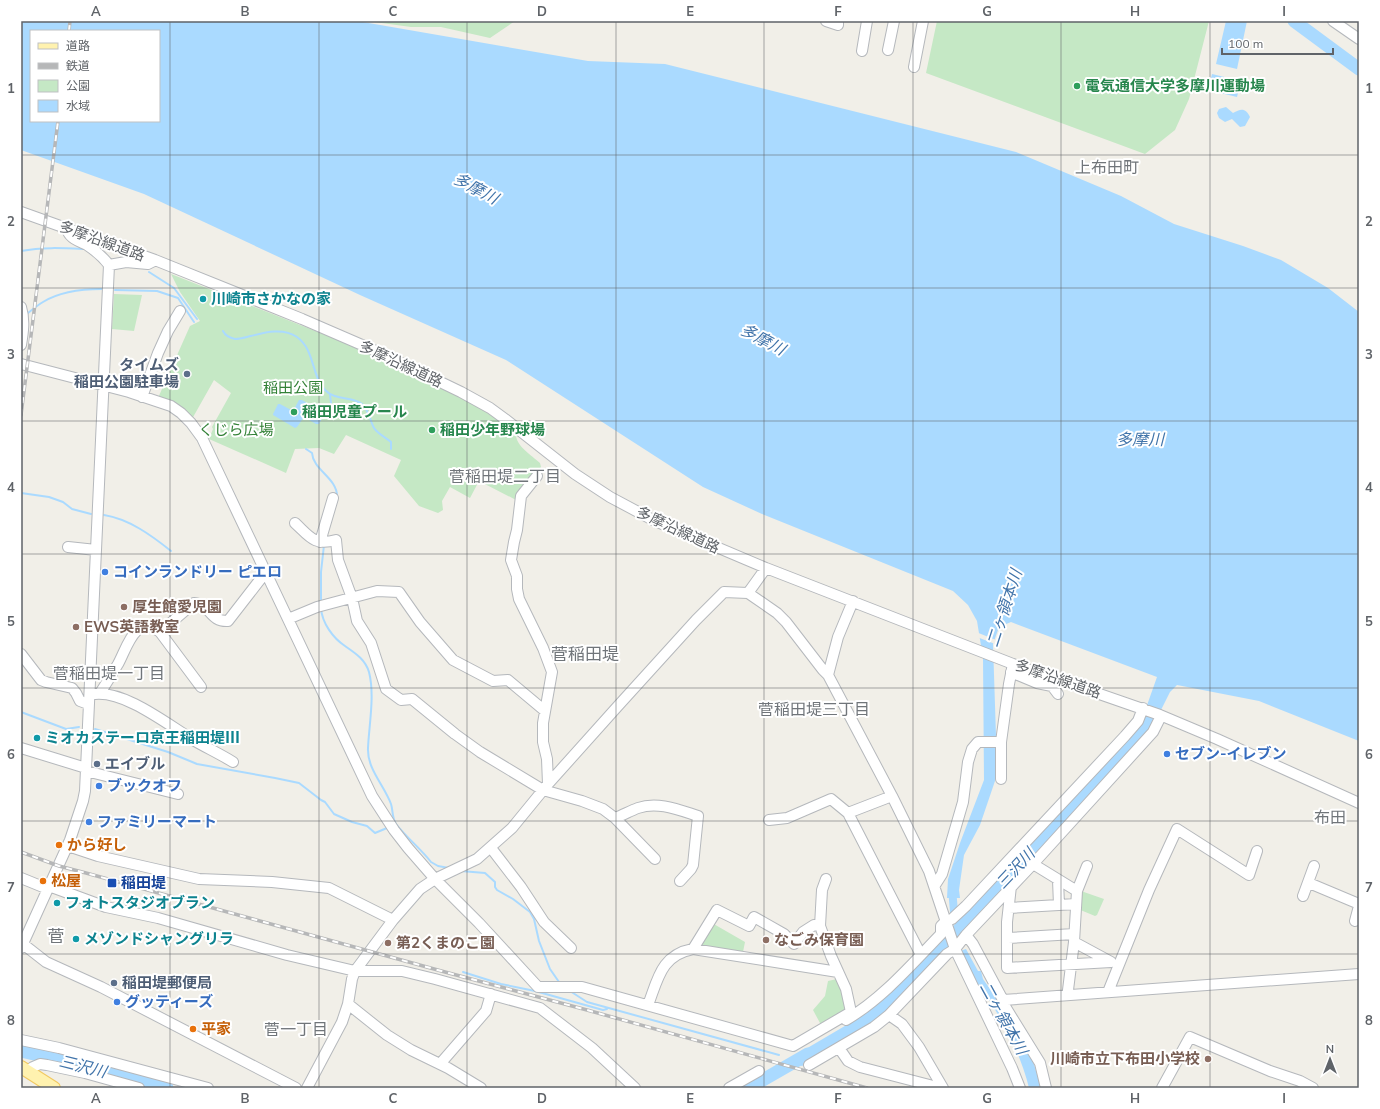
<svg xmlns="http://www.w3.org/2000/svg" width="1380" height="1109" viewBox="0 0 1380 1109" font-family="Mulish,'Noto Sans JP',sans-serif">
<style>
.green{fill:#c5e8c5}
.water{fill:#aadaff;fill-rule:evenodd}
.pier{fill:#f1efe8}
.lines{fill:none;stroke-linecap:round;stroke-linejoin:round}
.stream{stroke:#aadaff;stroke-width:2}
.canal{stroke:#aadaff;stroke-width:8}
.river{stroke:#aadaff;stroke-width:13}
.minor-casing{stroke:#b5b8bc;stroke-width:12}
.major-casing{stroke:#f2c960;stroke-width:14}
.minor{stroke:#fff;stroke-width:10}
.major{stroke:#fff2af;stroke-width:12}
.rail-casing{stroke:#b6b7b8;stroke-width:3.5}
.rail{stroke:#fff;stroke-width:2;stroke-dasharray:6;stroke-linecap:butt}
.grid{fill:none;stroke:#5f6368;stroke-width:1;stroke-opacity:0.55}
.leisure-dot{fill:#2e9e5b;stroke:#fff;stroke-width:1.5}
.culture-dot{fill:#0f9aa8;stroke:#fff;stroke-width:1.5}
.service-dot{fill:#5c6f8a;stroke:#fff;stroke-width:1.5}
.shop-dot{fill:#3f7fe0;stroke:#fff;stroke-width:1.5}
.education-dot{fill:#8d6e63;stroke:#fff;stroke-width:1.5}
.food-dot{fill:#e8710a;stroke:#fff;stroke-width:1.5}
.transit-dot{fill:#1a4fb4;stroke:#fff;stroke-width:1.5}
.labels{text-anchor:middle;stroke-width:4;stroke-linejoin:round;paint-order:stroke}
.leisure-label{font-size:15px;font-weight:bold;fill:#27864d;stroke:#fff;text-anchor:start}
.street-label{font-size:15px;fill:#5f6368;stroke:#fff}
.culture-label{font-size:15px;font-weight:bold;fill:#0d838f;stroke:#fff;text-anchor:start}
.service-label{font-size:15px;font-weight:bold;fill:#4e5e75;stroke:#fff;text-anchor:start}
.park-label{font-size:15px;fill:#348238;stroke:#fff}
.shop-label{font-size:15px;font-weight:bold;fill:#366cbe;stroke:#fff;text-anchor:start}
.education-label{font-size:15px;font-weight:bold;fill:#785e54;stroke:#fff;text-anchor:start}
.food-label{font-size:15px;font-weight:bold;fill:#c56008;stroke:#fff;text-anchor:start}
.transit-label{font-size:15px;font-weight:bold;fill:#164399;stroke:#fff;text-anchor:start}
.neighbourhood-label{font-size:16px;fill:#70757a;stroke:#fff}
.water-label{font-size:16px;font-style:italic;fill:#4174aa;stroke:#fff}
.quarter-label{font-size:17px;fill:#70757a;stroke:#fff}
.neatline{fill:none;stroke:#5f6368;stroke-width:1.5}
.grid-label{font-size:13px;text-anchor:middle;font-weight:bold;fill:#5f6368}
</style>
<rect width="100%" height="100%" fill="#f1efe8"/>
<path class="green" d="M367,21h148l-25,17 -49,-11h-30z
M937,21h272l-20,78 -14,31 -30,24 -219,-81z
M171,274l195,77 111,55 39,26c-2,13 15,23 24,31l1,4 -22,29 -1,5 -39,-20 -9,17 -20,-11 -8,14 1,9 -5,3 -19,-7 -25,-30 7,-16 -55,-25 -12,19 -15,-6 -24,1 -9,24 -77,-34 4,-10 -1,-2 19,-34 -17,-13 -22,39 -34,-21 32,-72 10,-5 -20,-29z
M114,294l28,1 -8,36 -22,-2z
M1081,891l23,8 -7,16 -2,1 -17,-7z
M712,923l33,19 -2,10 -46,-6z
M837,979c5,11 9,22 7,34l-19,11 -5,-1 -7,-13 12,-14 3,-15z"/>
<path class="water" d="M21,21h336l231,40 77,3 351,88 105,44 53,28 69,22 38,14 47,28 31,24v429l-100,-40 -82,-16 -7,7 -22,44 -217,232 -59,57 -70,41 -15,-6 68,-40 18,-12 29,-27 238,-256 17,-48 -146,-55 -12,5 -6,17 3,92 -1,45 -15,44 -16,30 -5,35 1,8h-13l1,-19 12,-36 24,-63 -1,-122 -6,-37 -9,-16 -15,-14 -191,-77 -59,-27 -197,-127 -146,-65 -216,-101 -123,-44zM31,31h128v90h-128z
M1226,21h21l-10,48 -21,-5z
M1212,74l29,7 -4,16 -29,-7z
M1226,107l7,6c8,-5 13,-5 17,4l-5,9 -5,1 -8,-8 -7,3 -6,-4 -2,-5 2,-4z
M299,400h3l21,12 1,3 -5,9h-3l-12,-7 -7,10 -2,1 -22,-13v-1l5,-10h2l13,7z
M966,949l12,22h3l2,8 12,17 8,19 30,46 8,27h-12c-9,-37 -29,-72 -50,-104l-2,2 -17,-35z"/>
<path class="pier" d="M976,632l20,8 -1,4 -18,-7z"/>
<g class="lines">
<path class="stream" d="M21,251c21,-4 41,-3 62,-2
M149,272l25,16 23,31
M115,290l42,1 21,7 16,24
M28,313c5,-4 10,-8 15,-11 16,-10 40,-13 59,-13
M223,331c2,4 7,7 12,8 4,0 8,-1 12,-2 16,-4 35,-10 50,0 18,13 14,38 28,53 10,11 28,6 37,14 7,6 8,17 12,24 3,5 12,10 17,14v7
M330,394l1,9
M306,449l6,4c1,17 25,25 25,43
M21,493l28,4 14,5 9,7 19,5
M104,515c25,4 47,20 67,36
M321,602v-30l3,-27
M321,608c1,15 12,30 24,38 10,7 20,13 24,26 6,23 0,53 -1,76 -1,21 16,37 23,56 2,6 1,14 5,20 11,14 25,25 35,38l7,4 11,2
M21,712l45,17 13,-2
M95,729l73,23 29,12 78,14 24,5 22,17 4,2 9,12 18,8 15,4 8,7 12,-5
M461,871l24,2 10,9v5l2,3 16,9 17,13 4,7 5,22 11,28 9,13
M463,972l38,12 34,7 68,19 4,-1
M570,991l17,11 192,53"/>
<path class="canal" d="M952,888l2,24"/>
<path class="river" d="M1294,21l65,48
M21,1051l72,17 74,20
M749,1088l59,-34"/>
<g class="minor-casing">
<path id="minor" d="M826,21l12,4v-4
M1333,21l26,18
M888,50l6,-29
M862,51l5,-30
M914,67l9,-46
M21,212l134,48 147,59 74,32 85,41 29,16 15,11 70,55 35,23 45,24 111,47 247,96 147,51 57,24 142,64
M109,265l17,-3 22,2 6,-3
M21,307c4,13 2,26 0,38
M21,364l108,28 42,14 10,7 10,10 11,15 170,358 22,34 14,18 27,31 44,44 59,64h44l211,59 58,-34 -5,-23 -15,-33 -11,-30 2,-36 4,-11
M142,397l16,-44 10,-22 12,-20
M537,476l-16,20 -4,34 -3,12 -3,18 6,16v13l2,10 24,49 9,24 -9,51v19l4,17 1,25
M295,523c15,14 19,23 41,17l2,20 14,38 5,23 14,22 15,46 15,11 11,-1 43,35 25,18 63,38 39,11 21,8 12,9 40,41
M320,542l13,-44
M68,547l28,3
M748,593l18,-25
M853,601l-15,36 -10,38 64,121 37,75 26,78 57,119 8,20
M288,619l29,-12 60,-16 22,1 21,30 33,38 40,21 15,-1 37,31
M160,632l34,-29c17,1 15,19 34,18l38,-49
M21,654l20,26 5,2 26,6 4,5 4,8 8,3
M1011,672l26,11 15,3 6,8
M100,693c6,-9 12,-19 18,-29 9,-16 17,-51 42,-32l41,55
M95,694c31,-3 73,31 100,47 12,7 25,13 38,21
M21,748l65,20
M86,771l92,23
M1001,779v-37l8,-58 4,-20
M848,813l44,-17
M615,818c8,-3 15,-7 23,-10 20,-7 41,2 60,8l-5,49 -2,4 -11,12
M769,820l18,-2 44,-19 17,14 73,142
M68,846l30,10 101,23 73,3 57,6 64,32
M491,848l30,39 23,35 27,26
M1033,864l44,27
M21,878l27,11
M1058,880l1,25
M1309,883l50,21
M935,885l7,-11 21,-72 5,-40 4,-13 6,-7h23
M49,886l57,21 52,11 129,37 68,16h47l33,8 105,29 52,40 43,40
M1011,886l-4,36v46l104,-6
M1303,896l11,-30
M1009,908l67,-4
M1355,921l4,-15
M966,935l7,9 30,56 3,8 34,55 6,25
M1008,938l66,-4
M1074,942l37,20
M23,944l23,18 55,25 195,101
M21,948l49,-108 13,-39 2,-10 24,-526c-6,-8 -13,-14 -22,-20 -6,-3 -16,-6 -19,-13
M693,949l24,-39 32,16 5,-9 30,17 10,10 9,-12 11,-7 6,1
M1108,992l41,-102 28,-61 72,46 8,-24
M1068,995v-5l6,-48 3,-51 10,-25
M1003,1000l356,-26
M348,1004l39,31 24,15 37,18 33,20
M648,1005c10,-26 13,-50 45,-56l145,23
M889,1015l13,9 17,23 24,41
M846,1020c37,-22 65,-55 95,-86v-8l4,-4 7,-3 14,-13 159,-170 13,-15 5,-13
M21,1040l38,8 149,40
M839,1048l9,13 12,6 81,21
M440,1064l46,-53 5,-17
M809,1065l65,-38 15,-12 58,-61 8,-5 11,-14 67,-71 120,-132 8,-16
M28,1071l5,-4 7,-3 7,1 38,8 54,15
M307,1088l35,-66 6,-18 4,-25 3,-8 38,-51 27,-31 15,-10 42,-20 35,-31 36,-44 69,-77 79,-87 28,-28 24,1 29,20 9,9 37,48 5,5
M729,1088l30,-17
M1162,1088l28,-51 80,34 30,10 13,7"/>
</g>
<g class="major-casing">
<path id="major" d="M21,1067l33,21"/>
</g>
<use href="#minor" class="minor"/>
<use href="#major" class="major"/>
<g class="rail-casing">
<path id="rail" d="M69,31l1,-10
M21,415l37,-294
M21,852l38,14 27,7 359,99 142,38 280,78"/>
</g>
<use href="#rail" class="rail"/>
</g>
<path class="grid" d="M170,21v1067M319,21v1067M467,21v1067M616,21v1067M764,21v1067M913,21v1067M1061,21v1067M1210,21v1067M21,155h1338M21,288h1338M21,421h1338M21,554h1338M21,688h1338M21,821h1338M21,954h1338"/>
<g class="leisure-dot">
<circle cx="1077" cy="86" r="4"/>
<circle cx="294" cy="412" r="4"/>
<circle cx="432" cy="430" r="4"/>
</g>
<g class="culture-dot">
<circle cx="203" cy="299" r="4"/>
<circle cx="37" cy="738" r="4"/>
<circle cx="57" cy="903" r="4"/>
<circle cx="76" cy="939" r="4"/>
</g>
<g class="service-dot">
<circle cx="187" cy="374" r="4"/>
<circle cx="97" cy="764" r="4"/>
<circle cx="114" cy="983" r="4"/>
</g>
<g class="shop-dot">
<circle cx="105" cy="572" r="4"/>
<circle cx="1167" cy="754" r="4"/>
<circle cx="99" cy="786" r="4"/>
<circle cx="89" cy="822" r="4"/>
<circle cx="117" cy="1002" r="4"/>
</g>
<g class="education-dot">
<circle cx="124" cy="607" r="4"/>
<circle cx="76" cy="627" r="4"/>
<circle cx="766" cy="940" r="4"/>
<circle cx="388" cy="943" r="4"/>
<circle cx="1208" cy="1059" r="4"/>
</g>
<g class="food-dot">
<circle cx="59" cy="845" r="4"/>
<circle cx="43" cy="881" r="4"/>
<circle cx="193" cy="1029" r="4"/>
</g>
<rect class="transit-dot" x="107" y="878" width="10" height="10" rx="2"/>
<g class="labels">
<g class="leisure-label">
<text x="1085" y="91">電気通信大学多摩川運動場</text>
<text x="302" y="417">稲田児童プール</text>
<text x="440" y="435">稲田少年野球場</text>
</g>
<g class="street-label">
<text transform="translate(102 241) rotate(20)" y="5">多摩沿線道路</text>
<text transform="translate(401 364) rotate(25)" y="5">多摩沿線道路</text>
<text transform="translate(678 530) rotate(25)" y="5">多摩沿線道路</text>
<text transform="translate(1058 679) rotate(19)" y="5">多摩沿線道路</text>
</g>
<g class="culture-label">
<text x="211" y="304">川崎市さかなの家</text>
<text x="45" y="743">ミオカステーロ京王稲田堤Ⅲ</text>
<text x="65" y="908">フォトスタジオブラン</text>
<text x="84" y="944">メゾンドシャングリラ</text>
</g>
<g class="service-label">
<text x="179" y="370" text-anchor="end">タイムズ<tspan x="179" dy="17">稲田公園駐車場</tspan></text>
<text x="105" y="769">エイブル</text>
<text x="122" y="988">稲田堤郵便局</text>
</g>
<g class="park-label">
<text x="293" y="393">稲田公園</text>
<text x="236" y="435">くじら広場</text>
</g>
<g class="shop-label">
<text x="113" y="577">コインランドリー ピエロ</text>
<text x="1175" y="759">セブン-イレブン</text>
<text x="107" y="791">ブックオフ</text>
<text x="97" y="827">ファミリーマート</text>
<text x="125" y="1007">グッティーズ</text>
</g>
<g class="education-label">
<text x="132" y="612">厚生館愛児園</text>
<text x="84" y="632">EWS英語教室</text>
<text x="774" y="945">なごみ保育園</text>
<text x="396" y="948">第2くまのこ園</text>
<text x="1200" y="1064" text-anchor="end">川崎市立下布田小学校</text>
</g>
<g class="food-label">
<text x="67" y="850">から好し</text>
<text x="51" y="886">松屋</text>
<text x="201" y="1034">平家</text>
</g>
<g class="transit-label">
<text x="121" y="888">稲田堤</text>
</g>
<g class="neighbourhood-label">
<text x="1107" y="173">上布田町</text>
<text x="505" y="482">菅稲田堤二丁目</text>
<text x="109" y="679">菅稲田堤一丁目</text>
<text x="814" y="715">菅稲田堤三丁目</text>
<text x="1330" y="823">布田</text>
<text x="296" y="1035">菅一丁目</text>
</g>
<g class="water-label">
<text transform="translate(476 188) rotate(28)" y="6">多摩川</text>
<text transform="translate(763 339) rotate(28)" y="6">多摩川</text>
<text x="1140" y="445">多摩川</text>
<text transform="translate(1004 608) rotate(-72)" y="6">二ヶ領本川</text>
<text transform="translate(1015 868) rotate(-47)" y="6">三沢川</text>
<text transform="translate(1004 1018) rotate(61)" y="6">二ヶ領本川</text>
<text transform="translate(83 1066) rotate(14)" y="6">三沢川</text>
</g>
<g class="quarter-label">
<text x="585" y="660">菅稲田堤</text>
<text x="56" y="942">菅</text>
</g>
</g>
<rect width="1380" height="1109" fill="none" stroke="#ffffff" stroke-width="44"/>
<rect x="30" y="30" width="130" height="92" fill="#ffffff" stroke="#bfc1c3"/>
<rect x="38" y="43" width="20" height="6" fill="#fff2af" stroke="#bfc1c3"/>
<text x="66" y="50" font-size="12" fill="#5f6368">道路</text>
<rect x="38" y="63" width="20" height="6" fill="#b6b7b8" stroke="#bfc1c3"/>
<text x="66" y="70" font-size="12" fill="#5f6368">鉄道</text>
<rect x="38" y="80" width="20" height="12" fill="#c5e8c5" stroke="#bfc1c3"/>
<text x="66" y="90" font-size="12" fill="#5f6368">公園</text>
<rect x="38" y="100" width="20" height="12" fill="#aadaff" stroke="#bfc1c3"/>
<text x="66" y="110" font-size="12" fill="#5f6368">水域</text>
<g transform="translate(1330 1059)" stroke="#ffffff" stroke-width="3" paint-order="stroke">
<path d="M0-3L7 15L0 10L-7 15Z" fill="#5f6368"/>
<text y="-6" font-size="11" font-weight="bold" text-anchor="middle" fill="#5f6368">N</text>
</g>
<path d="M1222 48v6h111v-6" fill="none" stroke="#5f6368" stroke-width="2"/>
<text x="1228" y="48" font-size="12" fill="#5f6368" stroke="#ffffff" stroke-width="3" paint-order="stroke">100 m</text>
<rect x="22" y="22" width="1336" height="1065" class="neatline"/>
<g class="grid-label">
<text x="96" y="16">A</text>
<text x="245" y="16">B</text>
<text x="393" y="16">C</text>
<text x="542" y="16">D</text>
<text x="690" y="16">E</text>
<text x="838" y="16">F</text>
<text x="987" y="16">G</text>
<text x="1135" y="16">H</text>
<text x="1284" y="16">I</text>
<text x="11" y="93">1</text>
<text x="1369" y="93">1</text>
<text x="11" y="226">2</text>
<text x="1369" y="226">2</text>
<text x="11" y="359">3</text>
<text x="1369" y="359">3</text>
<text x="11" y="492">4</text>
<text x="1369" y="492">4</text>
<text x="11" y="626">5</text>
<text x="1369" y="626">5</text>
<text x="11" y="759">6</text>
<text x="1369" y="759">6</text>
<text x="11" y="892">7</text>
<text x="1369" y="892">7</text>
<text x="11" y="1025">8</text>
<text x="1369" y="1025">8</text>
<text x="96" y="1103">A</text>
<text x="245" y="1103">B</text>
<text x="393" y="1103">C</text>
<text x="542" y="1103">D</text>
<text x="690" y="1103">E</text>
<text x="838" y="1103">F</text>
<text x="987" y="1103">G</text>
<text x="1135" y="1103">H</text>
<text x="1284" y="1103">I</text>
</g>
</svg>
